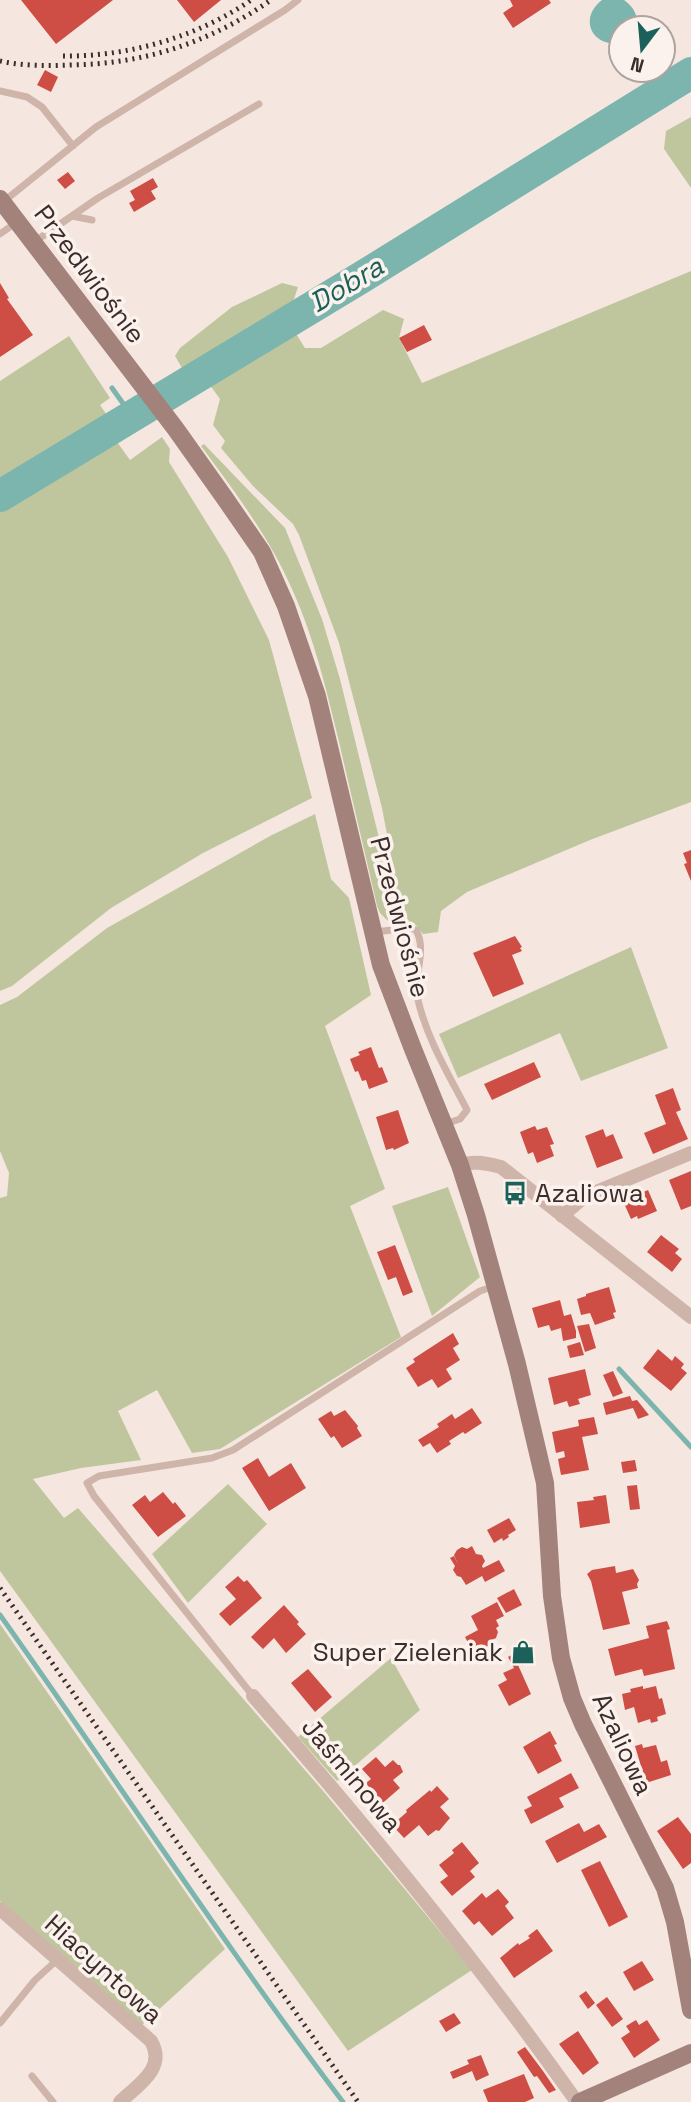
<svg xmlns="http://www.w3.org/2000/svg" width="691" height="2102" viewBox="0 0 691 2102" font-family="'Space Grotesk',sans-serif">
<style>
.green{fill:#bfc69e}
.water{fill:#7cb5ad}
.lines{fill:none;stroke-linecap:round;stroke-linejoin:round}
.stream{stroke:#7cb5ad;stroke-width:5}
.river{stroke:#7cb5ad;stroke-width:32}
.building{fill:#ce4d44}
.lane{stroke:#cfb4aa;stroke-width:7}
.street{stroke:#cfb4aa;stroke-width:14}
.secondary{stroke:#a3827b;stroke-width:18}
.rail{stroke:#3c2d2a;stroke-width:5;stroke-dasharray:2 5;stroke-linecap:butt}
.labels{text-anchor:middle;stroke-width:7;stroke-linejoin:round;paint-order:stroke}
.street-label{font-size:26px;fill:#3c2d2a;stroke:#fcf2ed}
.poi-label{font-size:26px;fill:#3c2d2a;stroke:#fcf2ed;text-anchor:start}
.water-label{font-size:28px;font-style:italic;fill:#1c6159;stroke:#fcf2ed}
</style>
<rect width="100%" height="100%" fill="#f5e7e0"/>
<path class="green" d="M691,117v71l-27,-39 2,-18z
M691,271v531l-101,38 -123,52 -26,19 -3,21 -15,2 -9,-11 -12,-2 -1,-20 -6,-8 -6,-48 -7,-37 -43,-165 -40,-108 -6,-11 -40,-38 -32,-38 4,-7 -12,-16 7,-26 -8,-11 -8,-6 89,-53 12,19h16l62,-38 21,9 -5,19 23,45z
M282,283l16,4 -6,18 -110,63 -7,-12 5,-8 52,-41z
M69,336l41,62 -10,7 11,16 -98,63 9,12 93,-57 15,21 32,-23 8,12 -1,13 59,95 41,83 43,158 -109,55 -92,55 -99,78 -12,5v-610z
M204,444l81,84 37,91 18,60 40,163 8,79 -8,-8 -3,-7c-12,-53 -25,-107 -37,-160 -13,-53 -25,-107 -48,-157 -23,-52 -57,-97 -91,-143z
M315,814l16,65 18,19 22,97 -46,31 60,163 -35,17 51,131 -181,112 -28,4 -35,-63 -39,21 23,49 -60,8 -48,11 31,39 14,-10 246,284 148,178 -124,81 -348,-480v-373l7,-2 2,-23 -9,-22v-146l17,-8 90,-69 163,-92z
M631,947l37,101 -87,33 -21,-48 -102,45 -19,-44z
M448,1187l32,90 -48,39 -40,-110z
M228,1484l39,40 -79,79 -36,-49z
M0,1624l225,325 -83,76 -142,-124z
M391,1658l29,52 -83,71 -39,-44z"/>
<path class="water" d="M602,0h22c10,7 15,16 12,28h-15v15c-29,5 -43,-25 -19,-43z"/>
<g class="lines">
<path class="stream" d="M112,388l20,28
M619,1369l72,78
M0,1615c115,162 223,329 343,487"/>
<path class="river" d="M0,496l362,-219 329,-204"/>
</g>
<path class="building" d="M21,0h92l-57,44z
M177,0h44l-27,22z
M510,0h39l2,3 -38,25 -10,-15 10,-7z
M45,70l13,7 -7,15 -14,-7z
M68,172l7,9 -10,8 -8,-9z
M153,178l5,9 -7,4 5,8 -22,13 -5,-9 6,-3 -5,-9z
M0,283l9,15 -2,1 26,36 -33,22z
M424,325l8,15 -25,12 -8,-14z
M691,850v31l-7,-17 3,-1 -4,-10z
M515,936l7,11 -2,1 2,3 -10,4 12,29 -31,13 -20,-44z
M371,1047l8,21 3,-1 6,15 -19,7 -3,-9 -4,1 -4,-10 -3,1 -5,-13 10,-4 -2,-3z
M534,1062l7,15 -49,23 -8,-16z
M673,1088l8,22 -5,2 12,27 -35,15 -9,-21 22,-9 -11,-29z
M398,1110l11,33 -15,7 -1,-2 -7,2 -10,-33z
M535,1126l2,4 10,-3 7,17 -4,1 4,11 -17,7 -4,-11 -5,2 -8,-22z
M603,1129l3,8 7,-3 10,24 -26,10 -12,-32z
M691,1171v35l-10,4 -12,-30z
M648,1190l9,21 -19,8 -1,-3 -6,3 -8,-18z
M661,1235l18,14 -4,4 7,6 -10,13 -25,-20z
M395,1245l18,47 -10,4 -7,-19 -8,3 -11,-28z
M609,1287l7,25 -3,1 2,5 -20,7 -5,-12 -9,2 -4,-16 9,-3v-2z
M560,1300l4,16 7,-2 5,17v7l-13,3 -2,-13 -10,3 -2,-6 -11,3 -6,-20z
M589,1324l7,24 -11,4 -8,-26z
M453,1333l6,11 -6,4 7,12 -14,9 6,10 -14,9 -6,-9 -14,8 -12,-19 9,-6 -2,-3z
M580,1342l4,13 -14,3 -3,-12z
M658,1349l14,12 3,-5 9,8 -3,4 6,5 -16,18 -28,-23z
M585,1369l6,26 -13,4 2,5 -11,3 -2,-6 -13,4 -6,-27z
M613,1371l10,22 -10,4 -10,-22z
M630,1396l2,5 5,-1 12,15 -11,4 -5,-11 -27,7 -3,-12z
M472,1408l10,15 -17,11 -2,-2 -14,9 2,3 -14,9 -7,-10 -7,4 -5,-7 21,-13 -2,-3 15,-10 3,5z
M345,1410l13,16 -1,2 5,8 -20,12 -8,-12 -3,2 -13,-19 13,-8 3,5z
M594,1417l4,17 -16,3 7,33 -28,5 -3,-16 7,-2 -1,-6 -8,2 -4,-21 27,-6 -1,-6z
M258,1458l11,19 22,-14 15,25 -37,23 -27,-43z
M635,1460l2,11 -14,2 -2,-11z
M637,1485l3,24 -10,1 -3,-24z
M163,1492l10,12 2,-2 11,14 -28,21 -26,-32 13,-10 5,7z
M606,1495l4,28 -30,5 -3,-26 17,-2 -1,-3z
M509,1518l7,12 -8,5 1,2 -6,4 -1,-3 -8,5 -7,-13z
M472,1546l4,8 6,1 3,6 -3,5 1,2 16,-8 6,11 -20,11 -3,-6 -16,9 -5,-8 -4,-1 -4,-6 2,-4 -5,-8 4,-2 4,8 -4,-9 3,-5 5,-3 5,2z
M615,1566l1,7 17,-4 6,11 -2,4 1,4 -16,4 8,32 -27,6 -12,-49 -4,-7 5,-4z
M238,1576l6,6 3,-2 15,18 -32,28 -11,-12 17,-15 -11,-12z
M514,1589l8,16 -16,8 -9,-15z
M497,1602l7,14 -8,4 3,6 -3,2 2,4 -2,6 -4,2 2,3 -20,11 -9,-17 13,-7 -7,-14z
M284,1605l15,17 -2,2 9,10 -20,19 -12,-15 -11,11 -12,-12z
M667,1621l3,8 -3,1 8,39 -31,7 -2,-7 -27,7 -7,-27 41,-11 -3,-12z
M526,1647l7,12 -11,7 -2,-3 -2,2 13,29 -22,12 -11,-21 9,-5 -4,-7 11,-5 -6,-11z
M308,1669l24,28 -17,15 -24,-29z
M643,1686v3l13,-3 3,13 3,-1 4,16 -9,3 1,4 -7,2 -1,-4 -12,4 -4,-16 -9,3 -3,-16 9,-2 -1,-3z
M550,1731l7,13 -3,1 8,16 -24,13 -15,-27z
M642,1744l1,4 13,-3 5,17 6,-2 4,15 -25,8 -11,-37z
M376,1757l9,10 8,-7 5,5h2l3,7 -10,8 7,8 -22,19 -11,-15 3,-3 -4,-6 5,-4 -9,-10z
M571,1773l8,15 -20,10 5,9 -33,17 -7,-14 8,-4 -5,-9z
M437,1786l12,13 -9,8 10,11 -11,13 -3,-1 -8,6 -9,-11 -15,13 -12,-13 15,-13 -1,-2 24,-20 1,2z
M678,1817l13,17v29l-8,6 -26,-38z
M579,1823l5,9 15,-8 8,13 -50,26 -12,-22z
M462,1842l17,21 -9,8 5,6 -23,19 -12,-14 8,-6 -9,-11 15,-12 -2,-3z
M600,1861l28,56 -19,10 -28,-57z
M498,1889l11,13 -4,4 9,12 -22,18 -13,-15 -5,4 -12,-14 20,-18 4,5z
M537,1929l16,22 -39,27 -14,-20 18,-15 1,2 11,-7 -2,-2z
M642,1961l12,19 -20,11 -11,-19z
M586,1991l9,12 -7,6 -9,-13z
M607,1997l16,22 -11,8 -16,-22z
M454,2013l7,10 -15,9 -7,-11z
M636,2020l3,5 8,-5 13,20 -26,18 -13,-20 9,-6 -4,-6z
M578,2031l21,32 -16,12 -24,-31z
M525,2047l18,24 13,19 -7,3 -12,-17 -3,1 -17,-25z
M481,2055l8,20 -13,6 -4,-10 -19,8 -3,-7 19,-8 -2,-4z
M524,2074l10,24 -9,4h-37l-5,-12z"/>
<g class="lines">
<path class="lane" d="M0,91l27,6 15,10 31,39
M3,202l93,-75 189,-117 13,-10
M72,216l20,4
M0,234l17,-12
M34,242l64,-44 161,-94
M375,932l34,-4 7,2c12,21 -4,47 2,70 9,39 31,75 49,110l-7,9 -15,5
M253,1696l-159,-200 -7,-13 12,-7 113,-18 21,-8 247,-159 15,-5
M0,2023l35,-43 22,-20
M32,2076l21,26"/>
<path class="street" d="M460,1165c14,-5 28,-1 41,2l190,150
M562,1216l22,-19 107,-44
M253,1696c114,130 224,265 324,406
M0,1909l151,132c16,27 -13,44 -31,61"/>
<path class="secondary" d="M0,199l175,229 49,69 38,55 24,54 31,90 64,269 32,84 47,116 16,50 41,149 28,119 7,113 9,62 11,40 11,26 82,164 10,34 16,88
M580,2102l111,-49"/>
<path class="rail" d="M63,56c64,1 135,-19 188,-56
M0,61c22,5 47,5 70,4 74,-1 139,-22 201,-65
M0,1588l358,514"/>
</g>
<defs>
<g id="bus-bare" transform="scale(1.89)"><path d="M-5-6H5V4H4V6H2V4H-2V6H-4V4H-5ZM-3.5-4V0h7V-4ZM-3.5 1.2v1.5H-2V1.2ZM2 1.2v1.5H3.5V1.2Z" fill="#1c6159" stroke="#fcf2ed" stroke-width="2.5" paint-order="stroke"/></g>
<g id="shop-bare" transform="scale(1.89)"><path d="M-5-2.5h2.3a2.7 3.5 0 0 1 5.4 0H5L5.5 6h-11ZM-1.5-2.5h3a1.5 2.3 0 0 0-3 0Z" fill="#1c6159" stroke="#fcf2ed" stroke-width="2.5" paint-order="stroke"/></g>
</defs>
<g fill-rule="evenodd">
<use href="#bus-bare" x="515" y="1193"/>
<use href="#shop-bare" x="523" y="1652"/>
</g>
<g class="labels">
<g class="street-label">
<text transform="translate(90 274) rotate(53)" y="9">Przedwiośnie</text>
<text transform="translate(400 917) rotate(75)" y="9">Przedwiośnie</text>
<text transform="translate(623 1744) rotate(65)" y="9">Azaliowa</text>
<text transform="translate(352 1775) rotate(50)" y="9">Jaśminowa</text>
<text transform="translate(104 1969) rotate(42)" y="9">Hiacyntowa</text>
</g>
<g class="poi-label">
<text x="535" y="1202">Azaliowa</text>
<text x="503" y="1661" text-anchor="end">Super Zieleniak</text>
</g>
<g class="water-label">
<text transform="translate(346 284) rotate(-31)" y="10">Dobra</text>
</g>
</g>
<g transform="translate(642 49) rotate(196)"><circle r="33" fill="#fcf2ed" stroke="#afa39f" stroke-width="2"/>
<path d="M0-5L12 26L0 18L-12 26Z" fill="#1c6159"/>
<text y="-10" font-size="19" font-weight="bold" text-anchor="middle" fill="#3c2d2a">N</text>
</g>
</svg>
